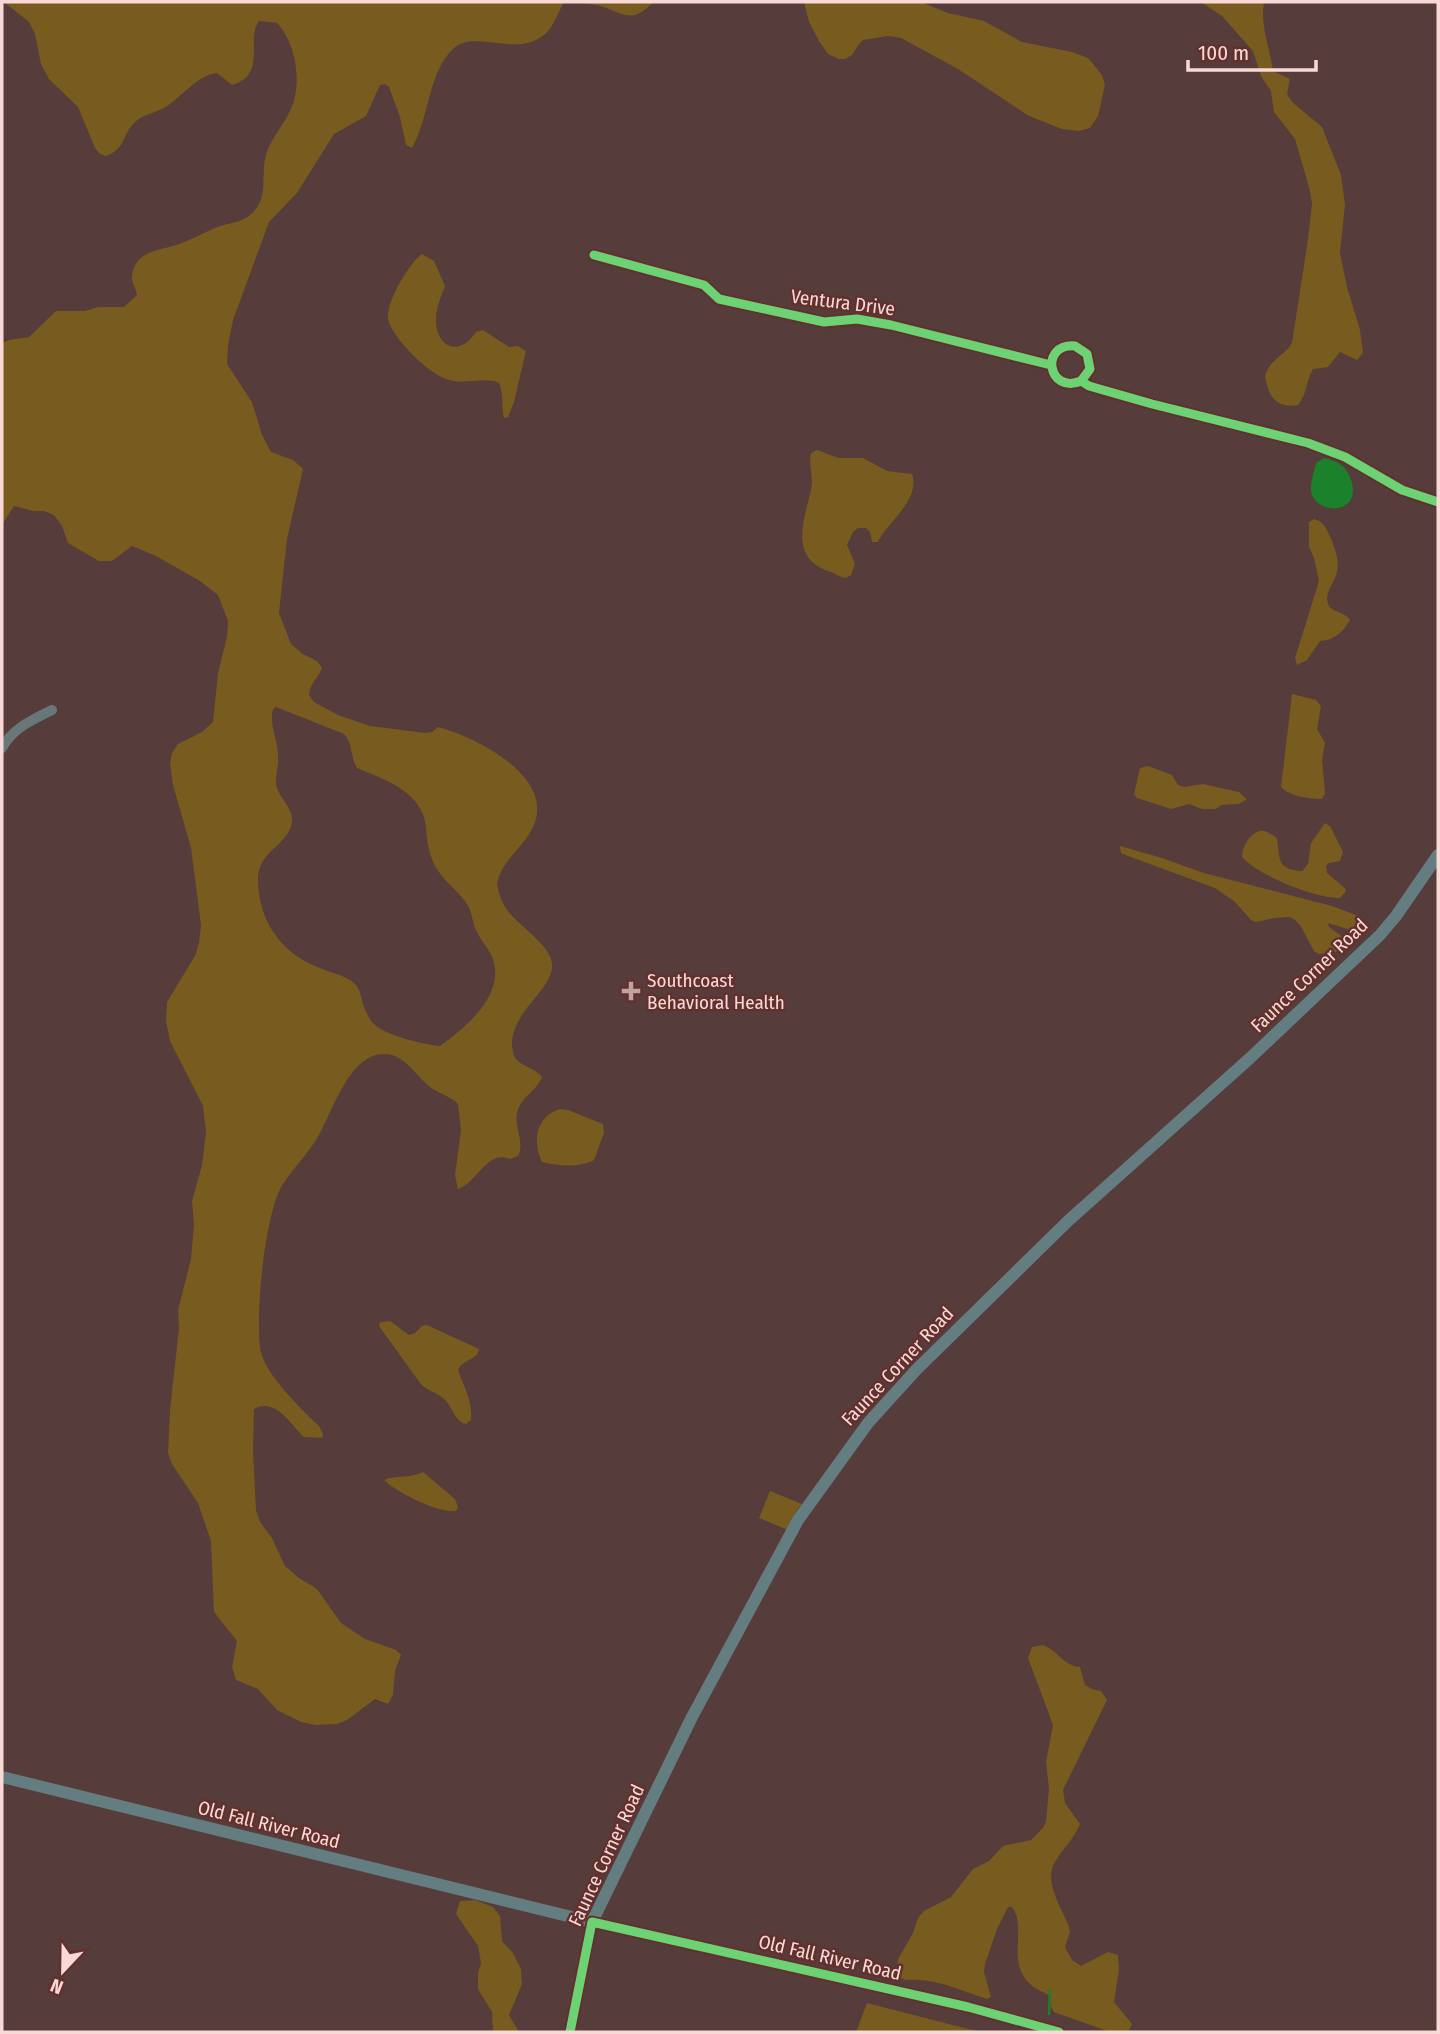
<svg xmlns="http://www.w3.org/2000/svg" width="1440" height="2034" viewBox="0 0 1440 2034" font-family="'Fira Sans Condensed',sans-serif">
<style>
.green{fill:#785b1e;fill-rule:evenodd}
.water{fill:#1b822b}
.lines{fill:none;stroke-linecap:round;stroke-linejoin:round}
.stream{stroke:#1b822b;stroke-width:2.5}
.minor{stroke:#6a7778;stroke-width:10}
.major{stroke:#647d80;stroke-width:12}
.cycleway-casing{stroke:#62312e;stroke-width:13}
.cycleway{stroke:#6cd273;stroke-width:9}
.poi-dot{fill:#c0a29f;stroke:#62312e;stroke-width:2.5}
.labels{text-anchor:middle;stroke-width:5;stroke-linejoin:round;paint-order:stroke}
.street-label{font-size:19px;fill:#f9d9d6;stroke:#62312e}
.poi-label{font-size:19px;fill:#f9d9d6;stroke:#62312e;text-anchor:start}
</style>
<rect width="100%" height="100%" fill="#563c3a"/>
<path class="green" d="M4,2h560c-5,9 -9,20 -15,28 -28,32 -73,-3 -96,19 -25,24 -24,70 -41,99l-6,-3 -6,-28 -11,-30 -4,-3 -5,1 -14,31 -32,18 -37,59 -28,29 -36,98 -5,25 -1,19 25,38 10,33 9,17 22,8 10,9 -16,70 -8,74 12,31 12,10 14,7 5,7c-4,11 -12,14 -13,27l5,7 24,13 32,11 55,7 7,-1 6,-5c38,10 116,49 96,98 -9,22 -34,36 -37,60 2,9 5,18 10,25 11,15 43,35 45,53 3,25 -39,47 -40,80 0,4 1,12 4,16 7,8 19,9 26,18 -5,14 -21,19 -25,36 -3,15 8,29 1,43l-8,3c-23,-10 -32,23 -52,30l-3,-14 6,-45 -3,-26c-7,-7 -15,-9 -23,-14 -17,-9 -29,-37 -51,-36 -34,0 -50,54 -64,79 -10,19 -26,34 -37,51 -18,27 -29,137 -22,168 5,23 41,58 58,74l4,8 -1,4 -18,-1c-14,-13 -28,-40 -50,-28l-1,42 3,59 4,12 12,16 13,28 14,12 18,11 24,34 24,16 31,11 5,5 -6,16 -2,24 -5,9 -13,-5 -28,21 -10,4 -21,1 -15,-3 -24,-12 -19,-21 -22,-9 -4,-13 5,-26 -23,-29 -3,-71 -13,-38 -26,-39 -4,-11 2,-43 9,-82 -1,-18 13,-51 3,-34 -2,-24 10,-36 4,-33 -3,-26 -33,-65 -4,-20 1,-19 28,-46 4,-13 2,-18 -10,-77 -18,-63 -3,-21 2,-11 6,-9 24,-12 11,-10 5,-49 9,-36 1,-16 -10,-26 -18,-14 -44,-25 -24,-10 -20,15h-13l-31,-18 -6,-17 -8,-11 -10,-4h-11l-19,-5 -12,19v-182l7,-3 20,-3 27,-26h29l13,-4h26l13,-12c-1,-7 -6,-12 -5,-20 4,-24 25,-24 44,-30 15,-5 29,-13 44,-19 10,-3 22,-4 30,-11 20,-16 10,-39 16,-60 4,-15 16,-28 23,-42 14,-26 8,-69 -12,-90l-18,-2c-14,18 9,54 -27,64l-15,-12c-22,3 -36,26 -55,36 -9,4 -22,7 -29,15 -12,14 -7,24 -27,32l-6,-2 -5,-6 -17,-41 -29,-28 -8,-15 -6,-30 -6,-12zM276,707l68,27c9,9 6,23 13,34 28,12 65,23 69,59 1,15 3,32 13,45 8,12 20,20 28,32 6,10 5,20 11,30 4,8 11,15 14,23 15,37 -26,70 -52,89 -15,-1 -55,-11 -65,-21 -5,-4 -9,-13 -11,-18 -3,-8 -3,-18 -10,-24 -10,-9 -27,-11 -39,-17 -36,-15 -57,-48 -57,-87 0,-29 32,-34 34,-58 1,-13 -11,-21 -15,-33 -3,-10 2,-21 1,-32 0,-16 -9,-31 -5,-47z
M580,2h73c-21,24 -31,10 -56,3 -5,-1 -11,-1 -17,-3z
M804,2h117l27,11 36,8 38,21 50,10 16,6 14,17 3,10 -7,31 -8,12 -11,3 -17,-2 -33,-13 -71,-47 -57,-31 -13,-2 -25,4 -4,4 -7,11 -7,4h-6l-11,-5 -9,-13 -10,-19z
M1201,2h63c-4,25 6,45 9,69l17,8 -3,15 5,8 30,25 19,48 4,30 -5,48 7,34 13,43 3,23 -6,7 -17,-8 -12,15 -15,2c-7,12 -6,26 -15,36 -22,4 -30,-9 -33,-29 4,-16 19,-20 27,-33l16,-104 4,-35 -2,-13 -15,-52 -21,-27 -3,-21 -10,-15 -8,-25 -31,-35z
M422,254l12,7 11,25c-3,9 -9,21 -9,32 -1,29 23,40 40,14l7,-2 26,17 9,-1 8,5 -12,51 -6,15 -4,1c-3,-12 0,-24 -5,-35 -17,-7 -35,3 -53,-4 -18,-6 -54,-41 -58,-60 -2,-17 21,-56 34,-65z
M817,450l22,8h24l24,13 25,3c9,26 -25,48 -34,68h-6l-2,-10 -4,-4h-8l-5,4 -6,13 8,19 -4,11 -5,3c-6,-1 -10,-4 -15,-6 -42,-13 -28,-49 -20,-82 3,-14 -3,-24 0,-37z
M1314,519c8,2 11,7 15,15 5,12 11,25 8,38 -2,10 -13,21 -9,32 4,9 16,7 22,16 -8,13 -15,20 -30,21l-13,19 -10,5 -2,-7 24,-77 -5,-23 -5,-11v-25z
M1292,694l24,6 5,6 -4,23 8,14 -3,17 3,33 -3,6c-13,0 -33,-3 -41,-12z
M1148,766l24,9 6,10 6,2 19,-3 36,8 8,7 -8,5 -18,1 -5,4h-14l-13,-5 -18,5 -34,-11 -3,-4 6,-26z
M1325,823l5,3 13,26 -3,9 -11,2 -3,3 1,7 18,15 1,3 -6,7c-26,0 -81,-22 -98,-41 0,-10 8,-25 19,-26 5,-1 11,4 16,7 3,19 -1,32 25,33l6,-7 3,-21z
M1120,846l42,12 42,15 128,33 24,9 6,8 1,7 -6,2 -29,-9 1,4 14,10 4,9 -6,5 -22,3 -5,-3 -14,-26 -6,-6 -5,-2 -15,1 -18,4 -5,-2 -16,-18 -20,-14 -87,-32 -7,-3z
M560,1109l8,1 35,14 1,9 -10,27c-15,8 -36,6 -52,2 -10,-20 -6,-46 18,-53z
M390,1321l19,14 6,-2 7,-7 5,-1 52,24 -2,6 -16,10 -3,5c6,17 15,32 13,50l-5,4c-12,-3 -13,-17 -22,-25 -7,-7 -17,-8 -24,-16l-41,-57 1,-4z
M423,1472l32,27 3,8 -2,4c-19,2 -58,-18 -72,-31 10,-5 24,-1 39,-8z
M770,1491l32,13 -5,6 -9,20 -29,-12z
M1043,1645c15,6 21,21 37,22l5,18 7,4 9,2 6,9 -44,90 2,13 15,21c-6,15 -17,24 -25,38 -12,20 7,46 14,65l1,5 -5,15 7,13 9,6 27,-14 10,3 1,15 -5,32 18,22 -4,8h-18l-56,-20 -3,-5 -1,-11c-6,-4 -13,-6 -19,-11 -26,-23 -3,-56 -19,-78h-4l-11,22 -12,35 -1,8 7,25 -4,2c-22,-7 -46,-18 -68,-19 -10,-1 -14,2 -22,-5l1,-16 15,-26 5,-15 6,-7 27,-14 22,-28 16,-8 14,-15 28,-6 12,-12 3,-7 3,-32 -3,-27 7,-37 -25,-67 4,-11z
M475,1900l18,7 7,9 2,25 11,12 8,16 1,15 -13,31 10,17h-26l-1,-20 -14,-23v-16l3,-10 -3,-17 -22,-32 4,-13z
M867,2003l113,29h-124z"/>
<path class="water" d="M1325,458c5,2 11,3 15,6 12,8 20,34 4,42 -13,7 -33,-2 -33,-17 0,-8 3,-20 6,-27z"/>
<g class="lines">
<path class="stream" d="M1049,2014l1,-24"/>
<path class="minor" d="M594,255l110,30 15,14 105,23 33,-3 34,6 160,40
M1081,381l9,-12 -3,-15 -12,-8c-36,-3 -27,49 6,35l8,5 63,18 156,39 37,14 57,33 36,12
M2,748c11,-20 30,-28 50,-38
M570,2032l22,-110 376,85 91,25"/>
<path class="major" d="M2,1777l590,145 100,-205 106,-197 70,-97 48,-53 152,-149 181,-162 131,-124 16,-19 42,-61"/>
<g class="cycleway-casing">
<path id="cycleway" d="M594,255l110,30 15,14 105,23 33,-3 34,6 160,40
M1081,381l9,-12 -3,-15 -12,-8c-36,-3 -27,49 6,35l8,5 63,18 156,39 37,14 57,33 36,12
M570,2032l22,-110 376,85 91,25"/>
</g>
<use href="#cycleway" class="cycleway"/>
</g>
<path class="poi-dot" d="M627.5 980.5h7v7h7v7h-7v7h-7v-7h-7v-7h7z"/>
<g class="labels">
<g class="street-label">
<text transform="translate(843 302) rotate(7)" y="7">Ventura Drive</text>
<text transform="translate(1309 975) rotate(-44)" y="7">Faunce Corner Road</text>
<text transform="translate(897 1366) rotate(-47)" y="7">Faunce Corner Road</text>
<text transform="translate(269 1824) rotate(14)" y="7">Old Fall River Road</text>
<text transform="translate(606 1855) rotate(-65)" y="7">Faunce Corner Road</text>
<text transform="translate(830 1957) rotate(13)" y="7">Old Fall River Road</text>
</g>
<g class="poi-label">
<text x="647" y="987">Southcoast<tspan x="647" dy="22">Behavioral Health</tspan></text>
</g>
</g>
<rect width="1440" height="2034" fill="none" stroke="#f9d9d6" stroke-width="7"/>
<g transform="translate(63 1971) rotate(202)" stroke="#62312e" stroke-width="5" paint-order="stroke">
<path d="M0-5L12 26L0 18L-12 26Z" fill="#f9d9d6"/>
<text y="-10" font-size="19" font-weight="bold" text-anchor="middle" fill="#f9d9d6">N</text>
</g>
<path d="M1188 60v10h128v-10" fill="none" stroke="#f9d9d6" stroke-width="3.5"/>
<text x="1198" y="60" font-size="21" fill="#f9d9d6" stroke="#62312e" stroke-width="5" paint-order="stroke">100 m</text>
</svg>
